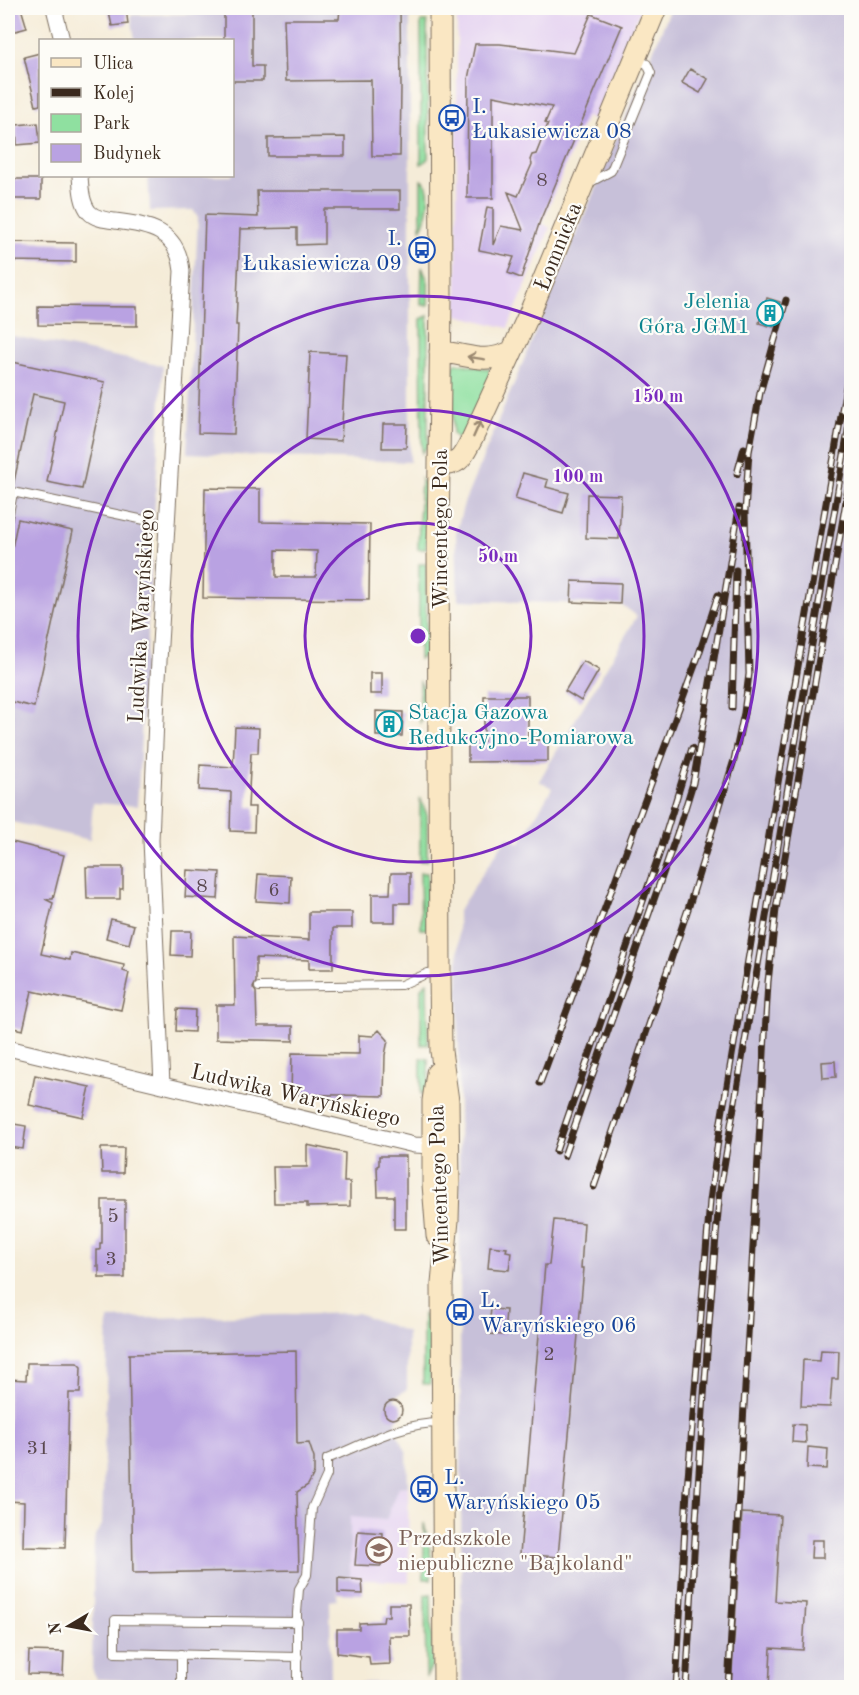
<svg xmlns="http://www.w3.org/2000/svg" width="859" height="1695" viewBox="0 0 859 1695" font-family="'Old Standard TT',serif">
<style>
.built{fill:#e5d3f1}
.industrial{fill:#c7c0d9}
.green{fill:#8fe0a0;stroke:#65855f;stroke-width:1.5}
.building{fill:#b9a2e2;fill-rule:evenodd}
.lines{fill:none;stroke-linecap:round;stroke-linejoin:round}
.lane-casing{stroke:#7c6e5f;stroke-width:10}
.street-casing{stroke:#7c6e5f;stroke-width:17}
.secondary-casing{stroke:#7c6e5f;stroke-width:23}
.lane{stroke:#fff;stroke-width:8}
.street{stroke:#fff;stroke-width:15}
.secondary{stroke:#fae7c3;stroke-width:21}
.rail-casing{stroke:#3b2a1e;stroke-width:7}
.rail{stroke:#fdfcf7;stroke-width:4.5;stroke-dasharray:14;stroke-linecap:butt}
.oneway{stroke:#9a8870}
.ring{fill:none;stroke:#7b2cbf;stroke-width:3}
.labels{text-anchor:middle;stroke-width:4.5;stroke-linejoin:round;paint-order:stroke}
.number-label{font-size:20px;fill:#5a484f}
.transit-label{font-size:22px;fill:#164399;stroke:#fdfcf7;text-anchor:start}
.street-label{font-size:22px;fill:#3b2a1e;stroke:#fdfcf7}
.culture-label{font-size:22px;fill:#0d838f;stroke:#fdfcf7;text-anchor:end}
.education-label{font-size:22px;fill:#785e54;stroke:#fdfcf7;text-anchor:start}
.centre{fill:#7b2cbf;stroke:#fdfcf7;stroke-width:3}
.ring-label{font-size:18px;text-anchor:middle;font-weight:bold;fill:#7b2cbf;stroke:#fdfcf7;stroke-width:4.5;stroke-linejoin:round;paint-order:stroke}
</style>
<rect width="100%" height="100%" fill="#fdfcf7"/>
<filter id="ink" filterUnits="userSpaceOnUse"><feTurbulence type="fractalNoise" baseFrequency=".0167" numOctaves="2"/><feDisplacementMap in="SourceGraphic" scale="12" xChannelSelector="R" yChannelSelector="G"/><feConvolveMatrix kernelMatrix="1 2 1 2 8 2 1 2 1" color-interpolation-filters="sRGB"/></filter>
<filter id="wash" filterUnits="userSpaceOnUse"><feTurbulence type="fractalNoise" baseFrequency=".008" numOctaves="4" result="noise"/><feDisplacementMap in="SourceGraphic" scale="24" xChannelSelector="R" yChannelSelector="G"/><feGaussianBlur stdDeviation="1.35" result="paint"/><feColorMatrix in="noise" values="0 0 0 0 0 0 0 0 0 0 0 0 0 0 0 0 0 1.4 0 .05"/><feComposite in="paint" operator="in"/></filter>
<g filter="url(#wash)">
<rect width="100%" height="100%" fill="#f5ecd8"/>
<path class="built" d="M457,8h184l-47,112 -8,-3 -44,106 8,5 -42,100 -51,-13z
M408,1486l1,96 -59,-3v-62l48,-30z"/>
<path class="industrial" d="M197,8h213v454l-223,-9 11,-235 -5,-8 -43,1 -2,-35h84v-136h-97l-4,-25 65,-1z
M671,8h180v1679h-389l-4,-776 49,-74 13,6 32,-55 -13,-7 98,-165 -15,-11 -164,-5 -2,-67 8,-30z
M8,335l155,31 -26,440 -44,-3 -3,37 -82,-19z
M357,1313l50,19v57l-12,8v3l5,3 3,8 -2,4 -5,4v12l11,22 1,33 -10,1 -12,33 -36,-3v62l-12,-1 -1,22 -7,1 1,82 78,-1v5h-243v-5l-70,-3 -4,-10 2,-126 1,-8 7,-10 6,-206z"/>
<path class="green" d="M421,22h6l1,136 -3,4 -4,2z
M421,180c14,7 5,38 0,50z
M422,267l6,15v23h-7z
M428,316v130l-6,7 -1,-134z
M456,363l33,6 2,7 -26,59 -7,4 -5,-5v-66z
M421,479l6,8 -1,62h-8z
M419,564h7v88l-3,5 -4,2z
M420,682c10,13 8,27 0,40z
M420,798l7,17v46h-7z
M420,873h7v56h-6z
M427,982l1,62 -7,1v-57z
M421,1058l7,1 1,32 -8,3z
M423,1313l7,13v58h-7z
M424,1523l7,33v23h-7z
M431,1594l1,71 -6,13 -1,-83z"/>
<g id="blocks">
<path class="building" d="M8,8h13l6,20 -19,5z
M108,8h18l2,16 -16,2z
M224,8h28v58h11v15h-31v-41h-8z
M340,8h60l1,79 -1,69h-28l-1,-76 -85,1 -2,-62h55z
M591,14l31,12 -82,195 -19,57 -13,-5 6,-16 -35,-7 8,-43 6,1v37l8,-19 22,4 -15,-38 10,4 14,-32 -2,-4 2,-5 4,-1 12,-30 -3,-1 7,-16 -59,-11v102h-26l1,-119 7,-35h25l74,9z
M40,53v52l-4,1 -12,-49z
M690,69l18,10 -8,14 -18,-10z
M38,123l2,20 -23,2 -1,-20z
M345,137v19h-77v-18z
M8,179h33v20h-33z
M257,191h143v18h-76v35l-27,1v-17l-57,1 -4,96h2l-4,109 -36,-1 7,-218 53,2z
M8,242l68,1v19l-68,-1z
M767,298l13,4 -7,25 -14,-4z
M38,306l99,1v19l-99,-1z
M310,352l36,2 -5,87 -35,-2z
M8,361l97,21 -23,107 -35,-7 17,-81 -31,-7 -20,92 -5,-1z
M383,424h24l-1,24h-24z
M523,473l25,7 -2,7 23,6 -6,20 -48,-14z
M205,488l55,1v33l110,2 -1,76 -166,-2zM276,550l41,1 -1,26h-40z
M587,494l34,1 -2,44 -33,-1z
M18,519l55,12 -39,176 -26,-6v-134z
M572,581l49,2 -1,21 -49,-2z
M583,661l16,9 -18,31 -16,-10z
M370,673h12v21h-12z
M484,696h44v44h20v21l-80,1v-21h16z
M376,711l27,1 -1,24h-26z
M235,727l24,1 -1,25h-7l-3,54h7l-1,25 -24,-1 1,-39 -32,-2 1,-25 33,2z
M8,841l56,14 -11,44h-8l8,4 -12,51 29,6 1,-7 53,12 -1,6 6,2 -8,37 -89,-19 -9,39 -15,-3z
M86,867h37v22h-3v10h-33z
M187,870l33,2 -2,27 -33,-2z
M391,873h19v30h-15v19h-23v-28h18z
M258,874l33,2 -1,27 -34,-2z
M309,912h43v16h-19v41h-24v-9l-53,-2v24l-3,6 3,4 1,34h36v15l-77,-2v-34h19l-1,-69 75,4z
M111,919l23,6 -5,19 -23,-6z
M172,931h19l-1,25 -19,-1z
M177,1009l18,1 -1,22 -18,-1z
M379,1030l9,10 -3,15 -1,41 -93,-2 1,-41 67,1v-19l14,1z
M835,1061l1,16 -13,1 -1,-16z
M35,1075l55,12 -7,30 -54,-12z
M8,1123l18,3 -3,23 -15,-2z
M307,1145l38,8 -1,29h6v24l-43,1v-4h-33l-1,-36h34z
M101,1148h23l-1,25h-21z
M379,1156h27v73h-12v-33h-16l-1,-30 2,-1z
M102,1200h23v78h-26v-12h-2v-16h3v-7h2z
M554,1220l30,3 -3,45h3l-26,289 -38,-3 25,-289h4z
M490,1246l17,2 -1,3 5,1 -2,18 -21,-2z
M491,1309l15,1 -2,25 -16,-1z
M821,1350l18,1 -1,28h-6l-2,28 -29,-1 2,-46 17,1z
M296,1351l1,93 12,-1 5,15v15l-6,12 -11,7 2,78 -166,3 -4,-219z
M27,1363h50l4,4 -1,26h-11l-4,155 -42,-1 1,-45 -16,-1v-122l18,1z
M384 1410a9 9 0 1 1 18 0a9 9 0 1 1-18 0Z
M793,1424l12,1 1,18 -14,-1z
M808,1447l20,2 -1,20 -20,-1z
M742,1513l38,2 -5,86 31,2 -3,47 -32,-2 -2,40h-38z
M358,1531l25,2 -2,33 -26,-1z
M812,1540h11v18h-12z
M338,1578l24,2 1,14 -25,-1z
M389,1604h20l1,32h-21l1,28 -20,1 -1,-8 -32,-4v-24h22v-6l24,-1 1,-6h5z
M29,1651l35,1 -1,23 -35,-1z"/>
</g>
</g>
<g filter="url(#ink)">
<use href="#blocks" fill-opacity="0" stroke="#7c6e5f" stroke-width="1.5"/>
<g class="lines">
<g class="lane-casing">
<path id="lane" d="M589,183l22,-12 40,-98 -4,-9 -11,-5
M8,491l160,34
M8,518l5,-25
M259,987l142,-2 27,-12 10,-1
M298,1622l-183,-2v33l183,4
M181,1688v-34
M297,1688v-75l2,-24 8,-14 5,-67 15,-33v-16c37,-15 75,-37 115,-36"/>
</g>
<g class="street-casing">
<path id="street" d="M54,8l8,32
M80,176c1,11 1,26 9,36 6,7 17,8 26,9 34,4 63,9 67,50l-25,424 -6,145 11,245
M8,1048l406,97 19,1 7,3"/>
</g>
<g class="secondary-casing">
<path id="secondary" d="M440,8l1,292 -3,244 2,428 1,79 7,50 1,83 -1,36 -6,64 2,404
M440,352c29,2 41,13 71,0
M439,465c22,0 23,-8 33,-26l59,-129 125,-302
M437,1236l-4,-52v-83l4,-28"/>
</g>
<use href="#lane" class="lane"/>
<use href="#street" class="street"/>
<use href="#secondary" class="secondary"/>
<g class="rail-casing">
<path id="rail" d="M737,474l7,-26
M732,708l4,-138
M540,1083l135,-364 24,-65 19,-59
M556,1151l103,-296 33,-107
M564,1156l115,-328 14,-45 7,-40 39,-235
M594,1187l94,-278 46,-149 10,-47 5,-39 -4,-162 4,-60 11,-59 26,-93
M676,1688l11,-198 23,-289 9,-68 51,-304 82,-477
M686,1688c10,-166 19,-332 34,-498l132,-783
M728,1688l40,-706 8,-73 76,-443"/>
</g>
<use href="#rail" class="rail"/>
</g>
<defs><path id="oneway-shaft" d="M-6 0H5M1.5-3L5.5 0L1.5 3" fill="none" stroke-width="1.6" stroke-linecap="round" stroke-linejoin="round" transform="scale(1.5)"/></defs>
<g class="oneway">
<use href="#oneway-shaft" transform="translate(476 358) rotate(-171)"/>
<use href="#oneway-shaft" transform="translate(477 429) rotate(-66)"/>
</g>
</g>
<g class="ring">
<circle cx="418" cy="636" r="113"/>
<circle cx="418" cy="636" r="226"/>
<circle cx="418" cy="636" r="340"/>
</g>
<defs>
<g id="bus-ring" transform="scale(1.35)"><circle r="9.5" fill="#fdfcf7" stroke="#1a4fb4" stroke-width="1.5"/><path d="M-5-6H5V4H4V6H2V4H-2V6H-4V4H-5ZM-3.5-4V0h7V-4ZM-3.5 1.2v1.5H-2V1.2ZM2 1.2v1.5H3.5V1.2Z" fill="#1a4fb4"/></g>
<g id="building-ring" transform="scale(1.35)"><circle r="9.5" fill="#fdfcf7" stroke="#0f9aa8" stroke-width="1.5"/><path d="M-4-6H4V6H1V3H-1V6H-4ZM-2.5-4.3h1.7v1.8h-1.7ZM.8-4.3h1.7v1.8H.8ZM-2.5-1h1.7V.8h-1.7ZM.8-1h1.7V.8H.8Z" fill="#0f9aa8"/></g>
<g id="school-ring" transform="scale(1.35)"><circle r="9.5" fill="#fdfcf7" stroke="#8d6e63" stroke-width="1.5"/><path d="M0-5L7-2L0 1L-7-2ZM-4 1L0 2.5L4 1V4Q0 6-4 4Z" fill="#8d6e63"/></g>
</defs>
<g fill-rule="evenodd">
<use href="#bus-ring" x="452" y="118"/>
<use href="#bus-ring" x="422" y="250"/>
<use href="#building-ring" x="770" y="313"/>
<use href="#building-ring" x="389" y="724"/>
<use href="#bus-ring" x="460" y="1312"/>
<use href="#bus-ring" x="424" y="1489"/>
<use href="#school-ring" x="379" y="1550"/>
</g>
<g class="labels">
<g class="number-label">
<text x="542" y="186">8</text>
<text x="202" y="892">8</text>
<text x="274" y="896">6</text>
<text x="113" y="1222">5</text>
<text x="111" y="1265">3</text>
<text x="549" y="1360">2</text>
<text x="38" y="1454">31</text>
</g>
<g class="transit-label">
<text x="472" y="113">I.<tspan x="472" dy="25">Łukasiewicza 08</tspan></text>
<text x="402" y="245" text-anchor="end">I.<tspan x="402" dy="25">Łukasiewicza 09</tspan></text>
<text x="480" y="1307">L.<tspan x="480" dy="25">Waryńskiego 06</tspan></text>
<text x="444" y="1484">L.<tspan x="444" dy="25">Waryńskiego 05</tspan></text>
</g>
<g class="street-label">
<text transform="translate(557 246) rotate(-68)" y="8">Łomnicka</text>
<text transform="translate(439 529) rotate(-90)" y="8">Wincentego Pola</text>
<text transform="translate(140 616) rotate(-87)" y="8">Ludwika Waryńskiego</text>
<text transform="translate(296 1094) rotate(13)" y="8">Ludwika Waryńskiego</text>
<text transform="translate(438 1185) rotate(-92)" y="8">Wincentego Pola</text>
</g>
<g class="culture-label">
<text x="750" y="308">Jelenia<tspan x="750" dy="25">Góra JGM1</tspan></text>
<text x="408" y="719" text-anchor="start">Stacja Gazowa<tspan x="408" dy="25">Redukcyjno-Pomiarowa</tspan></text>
</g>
<g class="education-label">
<text x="398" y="1545">Przedszkole<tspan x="398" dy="25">niepubliczne "Bajkoland"</tspan></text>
</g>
</g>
<circle cx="418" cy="636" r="9" class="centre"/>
<g class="ring-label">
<text x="658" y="402">150 m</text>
<text x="578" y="482">100 m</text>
<text x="498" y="562">50 m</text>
</g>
<rect width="859" height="1695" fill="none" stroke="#fdfcf7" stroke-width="30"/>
<rect x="39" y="39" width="195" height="138" fill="#fdfcf7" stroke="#afa8a0" stroke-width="1.5"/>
<rect x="51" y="58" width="30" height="9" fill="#fae7c3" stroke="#afa8a0" stroke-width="1.5"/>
<text x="93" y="69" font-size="18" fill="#3b2a1e">Ulica</text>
<rect x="51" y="88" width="30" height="9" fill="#3b2a1e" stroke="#afa8a0" stroke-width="1.5"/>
<text x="93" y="99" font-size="18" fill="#3b2a1e">Kolej</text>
<rect x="51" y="114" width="30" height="18" fill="#8fe0a0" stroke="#afa8a0" stroke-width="1.5"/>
<text x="93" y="129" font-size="18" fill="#3b2a1e">Park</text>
<rect x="51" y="144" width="30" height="18" fill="#b9a2e2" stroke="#afa8a0" stroke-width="1.5"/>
<text x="93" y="159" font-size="18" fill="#3b2a1e">Budynek</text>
<g transform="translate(69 1626) rotate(260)" stroke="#fdfcf7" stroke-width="4.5" paint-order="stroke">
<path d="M0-4.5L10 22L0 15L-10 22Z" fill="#3b2a1e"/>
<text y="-9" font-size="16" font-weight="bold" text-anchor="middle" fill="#3b2a1e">N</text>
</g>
</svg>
